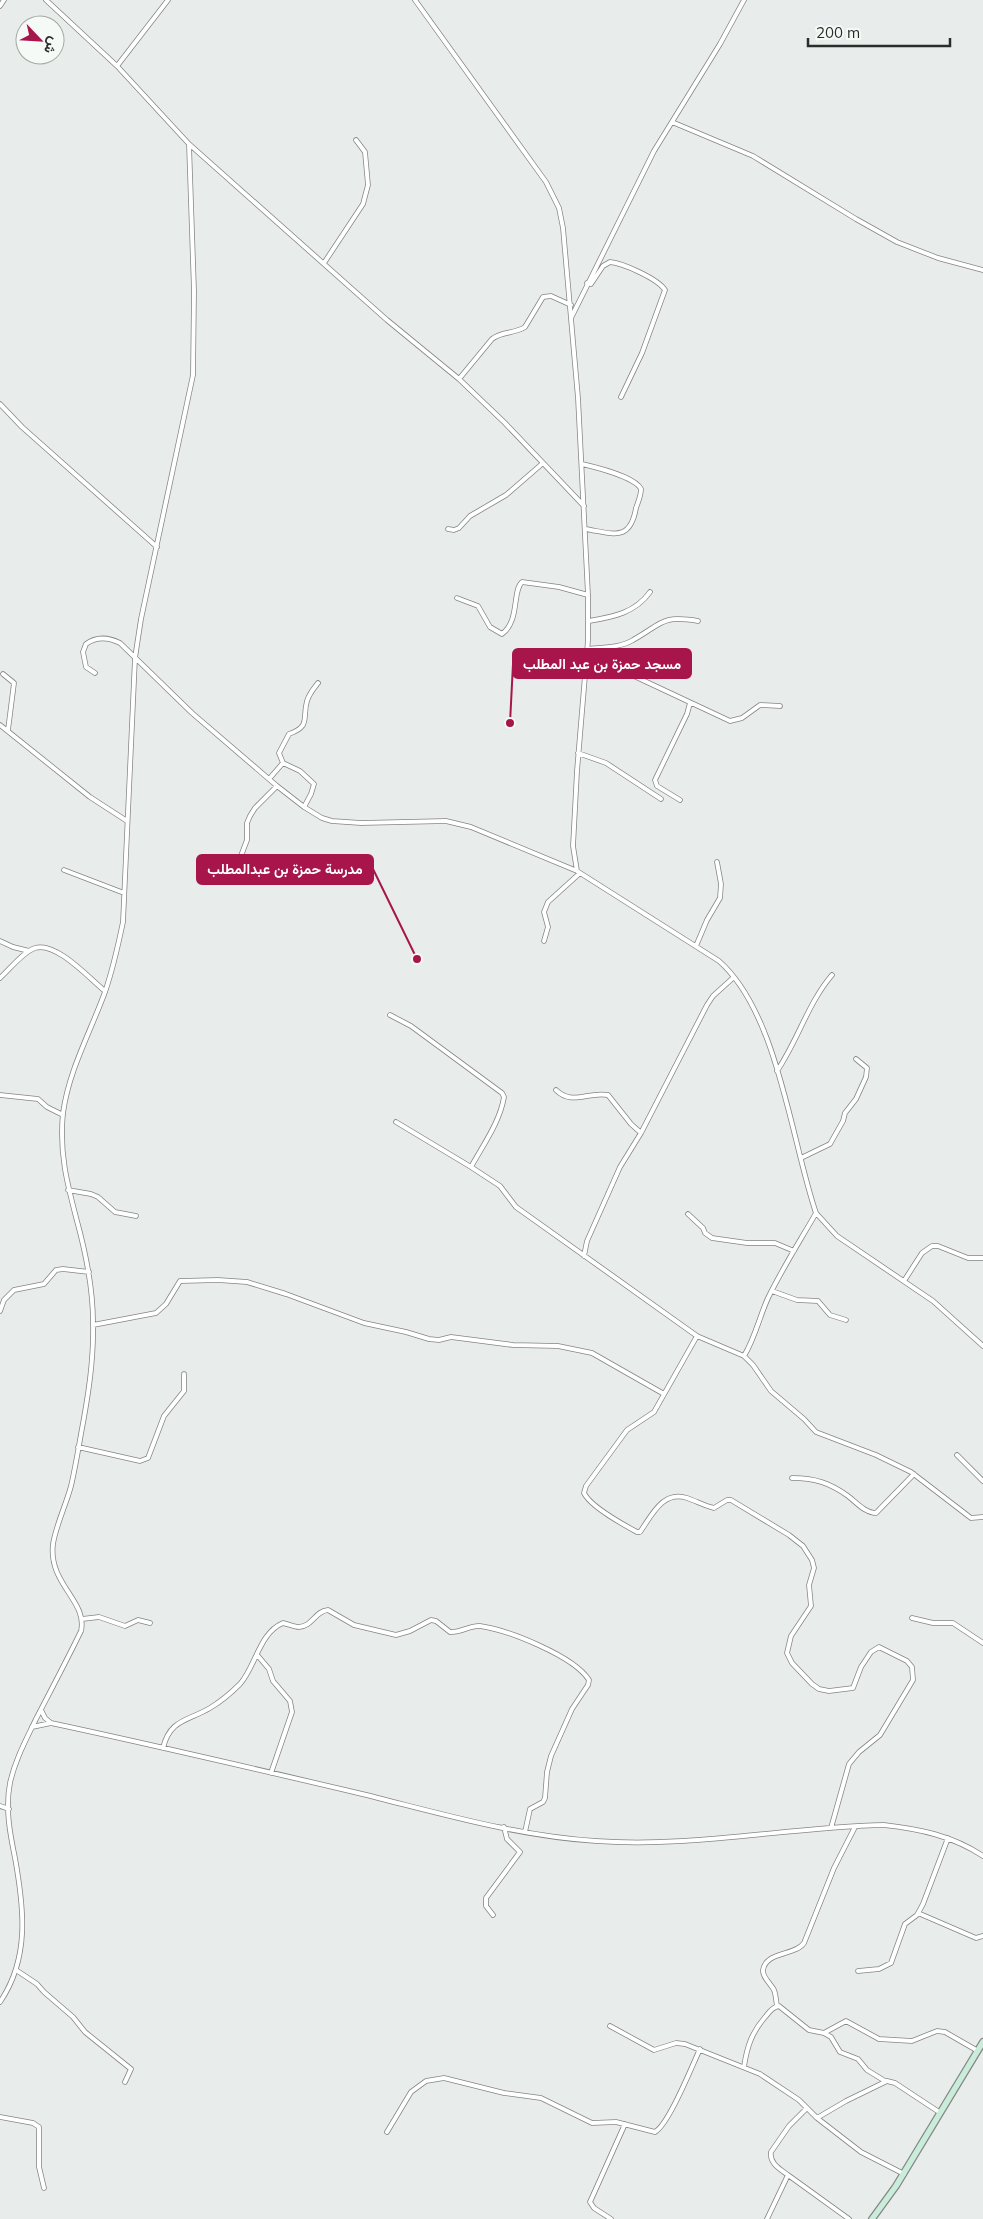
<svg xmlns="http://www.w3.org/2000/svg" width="983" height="2219" viewBox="0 0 983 2219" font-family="Mulish,Vazirmatn,sans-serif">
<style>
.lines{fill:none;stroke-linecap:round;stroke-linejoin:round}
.street-casing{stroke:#838684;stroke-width:5.5}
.secondary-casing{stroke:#838684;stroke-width:8}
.street{stroke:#fff;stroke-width:4}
.secondary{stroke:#caecda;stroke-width:5.5}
.leader{fill:none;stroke:#a8154b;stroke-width:2}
.callout-dot{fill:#a8154b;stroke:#f6faf7;stroke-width:2}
.callout{fill:#a8154b;stroke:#a8154b;stroke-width:2}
.callout-label{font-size:14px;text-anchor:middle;font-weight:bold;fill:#fff}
</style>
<rect width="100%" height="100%" fill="#e8ecea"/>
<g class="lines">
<g class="street-casing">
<path id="street" d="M46,0l71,66 72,78 198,176 72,59 46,44 79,83
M415,0l131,182 13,26 4,20 15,170 10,197v45l-11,131 -4,75 4,25
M0,6l4,-6
M117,66l51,-66
M672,122l81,34 103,63 41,23 41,16 45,12
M324,263l39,-59 5,-19 -3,-33 -9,-12
M587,283l4,1 12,-18 7,-4c13,1 48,17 55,28l-23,63 -21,44
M572,316l82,-165 66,-107 24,-44
M459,379l33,-40c10,-8 22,-5 33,-12l18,-30 8,-1 20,9
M0,404l22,23 135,120
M582,464c13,3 53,13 59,25 0,7 -3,13 -5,19 -6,35 -24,25 -51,21
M448,529l6,1 5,-2 11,-12 36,-21 37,-32
M457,598l21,8 12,21 12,7c18,-13 10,-43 20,-52l37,5 29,8
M589,621c24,-4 46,-8 61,-29
M587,649c16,-2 33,-1 46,-9 30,-17 28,-25 65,-19
M587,654l143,67 12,-3 18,-13 20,1
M95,673l-9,-6 -3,-15 3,-8c11,-8 22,-7 34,-1l72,70 85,73 27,21 18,11 10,3 29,2 85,-2 25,6 106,44 142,90c59,52 72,179 97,252l21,23 96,65 50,45
M3,674l11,9 -6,47
M0,725l90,72 37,24
M578,753l28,10 55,36
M269,779l14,-16
M680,800l-23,-14 -2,-6 32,-66 3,-11
M304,807l7,-13 3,-10 -14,-13 -17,-8 -4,-10 10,-19c22,-8 13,-15 18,-33 2,-7 7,-13 11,-18
M236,869l11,-29v-17l3,-7 5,-8 22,-22
M64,870l60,23
M0,941l13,6 16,4
M544,941l4,-14 -4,-15 4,-10 32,-29
M696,946l11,-26 13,-22 1,-14 -4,-22
M0,978c10,-9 23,-26 35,-30 21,-7 55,31 70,43
M390,1015l21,11 91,67 2,4c-4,25 -21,48 -33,70l29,19 16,21 181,129 47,20 9,9 18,26 33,28 12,13 60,23 35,17 60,46 12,-1
M777,1071c21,-31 31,-68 55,-96
M556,1090c16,16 33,1 52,5l23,29 10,9
M0,1095l38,4 9,8 16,8
M396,1122l75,45
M801,1158l29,-14 13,-23 2,-8 11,-14 10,-22 1,-9 -11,-9
M68,1190l23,4 7,3 17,15 21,4
M688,1214l15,14 2,5 7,5 35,5h28l19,8
M584,1256l3,-15 33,-74 21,-34 66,-128 6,-9 21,-19
M904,1281l18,-28 10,-7h6l30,12h15
M772,1291l25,9 21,1 12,14 16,5
M0,1311l4,-11 10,-10 30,-6 12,-14 7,-1 26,3
M93,1325l63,-12 10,-9 14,-23 38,-1 29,2 39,12 78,29 42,9 23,7 10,1 12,-3 62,8 45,1 34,7 72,41
M697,1336l-43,76 -27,18 -41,56 -2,7c6,13 40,32 53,39h3c12,-17 23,-42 47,-34 9,3 18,8 27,10l13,-8h4l58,35 14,11 9,14 2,8 -5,17 2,21 -20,30 -4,17 5,10 20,21 7,5 10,2 24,-3 8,-21 10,-15 8,-5 28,14 5,6 1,13 -33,55 -21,17 -10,12 -18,64
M744,1356c11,-18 15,-38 24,-58 14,-29 32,-57 48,-85
M78,1447l62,14 8,-3 16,-42 20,-25v-17
M957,1455l26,26
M792,1478c23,0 38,5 56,18 8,6 17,17 28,17l38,-39
M912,1618l21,5h20l30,20
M82,1619l17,-2 26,9 13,-6 12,3
M258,1656l11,13 4,12 17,20 2,11 -21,61
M41,1710l4,8 6,5
M32,1727l19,-4c103,22 205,46 307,70 78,19 157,43 238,48 97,7 192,-14 288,-16 36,4 69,11 99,31
M163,1748c7,-29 25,-27 47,-40 10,-6 21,-15 30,-24 16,-18 19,-51 43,-61 5,1 12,4 16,4 14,-1 16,-16 29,-17l26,15 42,10 14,-4 21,-11 5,1 14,11c11,1 20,-7 30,-6 28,4 94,30 109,54l-1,5 -16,24 -21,47 -4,16 -2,26 -2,4 -13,7 -5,23
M0,1806l9,3
M918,1913l58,25 7,-2
M493,1915l-7,-9v-8l34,-46 -13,-13 -3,-12
M16,1970l21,14 7,8 29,25 12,15 46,37 -6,13
M858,1971l21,-2 12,-6 14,-39 12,-9 6,-11 25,-66
M0,2002c30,-44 24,-94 15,-144 -5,-24 -10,-50 -5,-75 5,-23 16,-43 26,-64 15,-29 31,-59 45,-88 7,-30 -33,-47 -28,-87 3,-19 13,-39 18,-58 4,-17 7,-35 10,-52 7,-37 13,-74 12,-112 0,-34 -7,-68 -16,-101 -10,-38 -18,-68 -14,-108 6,-43 27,-80 42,-121 8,-23 13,-46 18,-70l12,-264 6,-39 52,-244 1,-84 -5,-147
M777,2006c-1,-5 -1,-11 -3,-16 -3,-6 -12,-13 -11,-20 3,-19 32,-14 41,-27l30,-75 21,-41
M610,2026l44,24 22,-7 9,1 75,30 39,26 18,18 44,34 43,22
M824,2033l22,-12 33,18 33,2 25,-10 8,1 33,19
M744,2067c3,-21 8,-35 22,-51 4,-5 7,-9 13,-10l30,24 15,3 7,4 9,15 18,7 9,11 18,11
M0,2117l33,6 6,4v40l5,21
M817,2118l29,-17 41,-20 8,2 44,29
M387,2132l24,-40 15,-11 18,-3 60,15 37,5 51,25 24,-1 39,10c14,-8 37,-66 45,-83
M788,2175l61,44
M611,2219l-17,-11 -4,-6 35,-78
M767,2219l21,-44c-8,-6 -19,-12 -17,-23l18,-26 18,-18"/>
</g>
<g class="secondary-casing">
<path id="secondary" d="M872,2219l24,-33 87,-144"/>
</g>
<use href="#street" class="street"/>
<use href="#secondary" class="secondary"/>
</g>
<path class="leader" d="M510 723L513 664M417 959L373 869"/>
<g class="callout-dot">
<circle cx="510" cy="723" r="5"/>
<circle cx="417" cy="959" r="5"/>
</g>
<g class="callout">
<rect x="513" y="649" width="178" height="29" rx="5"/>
<rect x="197" y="855" width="176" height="29" rx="5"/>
</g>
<g class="callout-label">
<text x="602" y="669">مسجد حمزة بن عبد المطلب</text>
<text x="285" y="874">مدرسة حمزة بن عبدالمطلب</text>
</g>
<g transform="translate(40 40) rotate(115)"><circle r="24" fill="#f6faf7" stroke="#a5a8a6"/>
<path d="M0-4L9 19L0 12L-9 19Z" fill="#a8154b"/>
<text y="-8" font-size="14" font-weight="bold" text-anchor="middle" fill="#2b2d2c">ش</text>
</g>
<path d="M808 38v8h142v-8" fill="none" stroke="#2b2d2c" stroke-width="2.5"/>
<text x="816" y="38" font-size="15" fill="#2b2d2c" stroke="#f6faf7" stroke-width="4" paint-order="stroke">200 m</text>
</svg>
